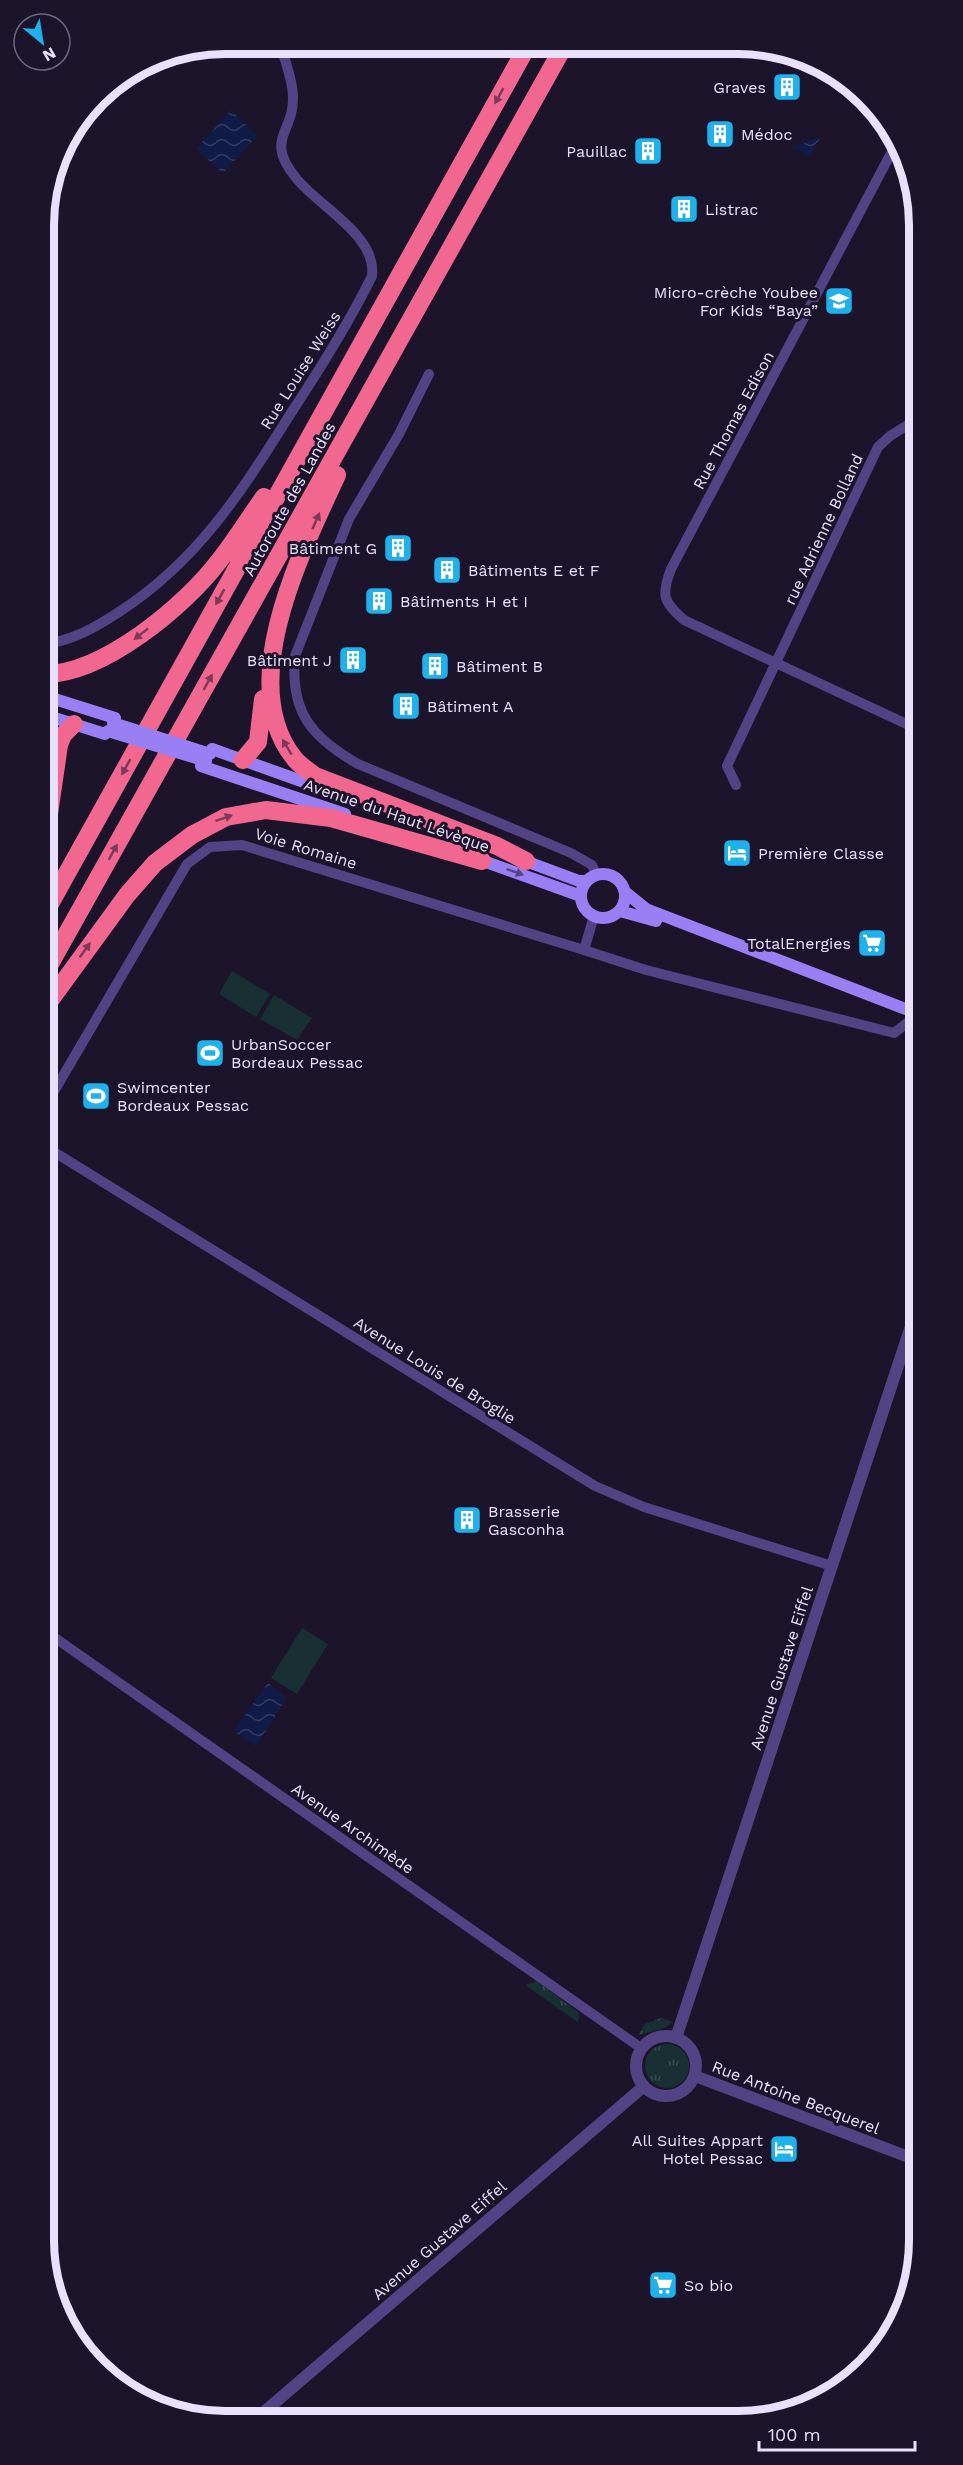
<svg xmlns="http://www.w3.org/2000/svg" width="963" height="2465" viewBox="0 0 963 2465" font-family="'Work Sans',sans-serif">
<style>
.grass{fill:url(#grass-tufts)}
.pitch{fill:#183034}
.water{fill:url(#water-waves)}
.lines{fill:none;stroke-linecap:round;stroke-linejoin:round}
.minor{stroke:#524385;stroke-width:10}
.tertiary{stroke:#524385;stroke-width:12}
.secondary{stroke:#9880f4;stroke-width:12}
.motorway{stroke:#f16790;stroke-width:18}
.secondary-bridge{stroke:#9880f4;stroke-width:12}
.oneway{fill:#7c3958}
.oneway2{fill:#544585}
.labels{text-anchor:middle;stroke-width:6;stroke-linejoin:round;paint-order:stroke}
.poi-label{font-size:16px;fill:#e9e1fc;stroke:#1c142b;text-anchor:start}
.street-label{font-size:16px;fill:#e9e1fc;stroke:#1c142b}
.rim{fill:none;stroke:#e9e1fc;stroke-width:8}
</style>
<defs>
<pattern id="grass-tufts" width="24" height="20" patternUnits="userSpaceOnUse" patternTransform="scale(1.5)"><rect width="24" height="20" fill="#183034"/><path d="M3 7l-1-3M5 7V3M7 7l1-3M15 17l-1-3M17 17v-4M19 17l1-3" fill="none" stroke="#3a4e52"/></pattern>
<pattern id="water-waves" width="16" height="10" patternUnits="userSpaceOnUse" patternTransform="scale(1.5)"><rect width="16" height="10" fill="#111b47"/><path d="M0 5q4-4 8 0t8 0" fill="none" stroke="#343c62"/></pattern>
</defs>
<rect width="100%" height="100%" fill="#1c142b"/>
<path class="grass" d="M537,1981l42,32 -1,9 -53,-37z
M661,2018l12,4 -8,6 -27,7 7,-11z
M645 2066a22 22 0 1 1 44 0a22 22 0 1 1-44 0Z"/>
<path class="pitch" d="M232,971l38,23 -14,23 -37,-23z
M274,995l38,23 -15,22 -37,-21z
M302,1628l26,16 -31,50 -26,-16z"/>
<path class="water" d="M231,110l26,26 -34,37 -27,-24z
M821,137l-11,19 -19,-9z
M268,1683l19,15 -31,48 -20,-13 -1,-4z"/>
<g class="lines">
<path class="minor" d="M898,140l-227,429c-10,26 -8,33 13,51l231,108
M429,374l-30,60 -50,85 -54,137c-5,56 16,81 63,108l213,89 21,12 4,10
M45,644c29,-4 51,-17 74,-32 79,-51 123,-121 172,-199 29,-44 58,-90 81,-137 5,-41 -53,-69 -76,-98 -32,-39 -2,-45 -3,-81 0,-16 -8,-37 -13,-53
M736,785l-9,-19 151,-319 12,-11 24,-15
M584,950l62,20 248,63 17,-13
M46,1105l141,-241 23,-17 32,-2 342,105 10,-34
M46,1147l549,339 49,21 188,59
M48,1633l593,415"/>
<path class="tertiary" d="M636 2066a30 30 0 1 1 60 0a30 30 0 1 1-60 0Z
M676,2038l241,-730
M695,2076l224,85
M257,2418l386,-331"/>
<path class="secondary" d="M45,696l70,22
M45,715l60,19
M212,749l131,47
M201,766l144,48
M475,858l106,38
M520,859l59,22h8
M581 896a22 22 0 1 1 44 0a22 22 0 1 1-44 0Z
M625,892l21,17 270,104
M620,911l36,10"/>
<path class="motorway" d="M337,475c-34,74 -103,208 -43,283 5,7 14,12 21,18l182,70 29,15
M45,674c58,0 140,-68 174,-113 16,-20 30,-43 45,-64
M243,760l15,-18 5,-43
M48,821l11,-76 4,-10 11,-11
M46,911l482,-866
M46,971l518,-925
M46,1006l81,-111 28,-32 37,-28 34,-18 40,-7 65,8 151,43"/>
<path class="secondary-bridge" d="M113,723l97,31
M108,731l98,30"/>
</g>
<defs><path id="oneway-solid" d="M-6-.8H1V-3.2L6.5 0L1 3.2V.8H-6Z" transform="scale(1.5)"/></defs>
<g class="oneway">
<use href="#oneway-solid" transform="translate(499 96) rotate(119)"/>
<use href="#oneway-solid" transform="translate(316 521) rotate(-66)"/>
<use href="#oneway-solid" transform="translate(220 597) rotate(119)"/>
<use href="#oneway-solid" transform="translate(141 634) rotate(142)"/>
<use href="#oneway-solid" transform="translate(208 682) rotate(-61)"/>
<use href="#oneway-solid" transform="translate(287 747) rotate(-121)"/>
<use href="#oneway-solid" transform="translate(126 767) rotate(119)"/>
<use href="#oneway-solid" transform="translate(224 818) rotate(-19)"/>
<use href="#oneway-solid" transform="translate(113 852) rotate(-61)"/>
<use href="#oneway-solid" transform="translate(85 950) rotate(-54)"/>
</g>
<use class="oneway2" href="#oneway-solid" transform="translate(515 872) rotate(19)"/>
<defs>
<g id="building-square" transform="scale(1.5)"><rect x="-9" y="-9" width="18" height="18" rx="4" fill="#1eb1eb" stroke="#1c142b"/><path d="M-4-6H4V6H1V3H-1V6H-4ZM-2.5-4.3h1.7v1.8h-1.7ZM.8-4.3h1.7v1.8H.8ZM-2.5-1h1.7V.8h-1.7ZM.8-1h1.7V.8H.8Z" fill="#fff"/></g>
<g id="school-square" transform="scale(1.5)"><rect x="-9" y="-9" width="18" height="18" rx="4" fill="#1eb1eb" stroke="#1c142b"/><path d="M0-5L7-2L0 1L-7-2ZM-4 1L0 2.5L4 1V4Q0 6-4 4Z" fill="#fff"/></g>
<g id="hotel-square" transform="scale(1.5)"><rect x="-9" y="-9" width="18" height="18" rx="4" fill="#1eb1eb" stroke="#1c142b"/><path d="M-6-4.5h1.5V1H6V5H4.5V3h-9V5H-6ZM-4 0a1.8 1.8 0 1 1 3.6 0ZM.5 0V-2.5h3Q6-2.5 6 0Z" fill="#fff"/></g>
<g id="supermarket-square" transform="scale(1.5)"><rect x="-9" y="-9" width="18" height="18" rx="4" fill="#1eb1eb" stroke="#1c142b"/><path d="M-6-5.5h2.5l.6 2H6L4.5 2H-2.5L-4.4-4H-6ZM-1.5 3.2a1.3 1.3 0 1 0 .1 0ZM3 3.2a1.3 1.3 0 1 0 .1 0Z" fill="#fff"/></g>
<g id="stadium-square" transform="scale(1.5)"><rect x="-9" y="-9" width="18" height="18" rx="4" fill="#1eb1eb" stroke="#1c142b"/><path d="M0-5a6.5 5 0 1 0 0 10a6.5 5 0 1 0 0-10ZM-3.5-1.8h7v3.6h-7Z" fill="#fff"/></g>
</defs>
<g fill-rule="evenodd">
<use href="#building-square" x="787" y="87"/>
<use href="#building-square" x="720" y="134"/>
<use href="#building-square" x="648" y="151"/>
<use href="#building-square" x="684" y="209"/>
<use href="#school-square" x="839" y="301"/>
<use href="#building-square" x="398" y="548"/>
<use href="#building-square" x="447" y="570"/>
<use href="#building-square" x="379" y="601"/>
<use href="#building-square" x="353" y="660"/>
<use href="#building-square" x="435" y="666"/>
<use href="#building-square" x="406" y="706"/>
<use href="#hotel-square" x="737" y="853"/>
<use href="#supermarket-square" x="872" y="943"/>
<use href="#stadium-square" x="210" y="1053"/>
<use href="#stadium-square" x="96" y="1096"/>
<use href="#building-square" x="467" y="1520"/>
<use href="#hotel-square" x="784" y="2149"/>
<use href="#supermarket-square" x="663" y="2285"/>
</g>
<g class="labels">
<g class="poi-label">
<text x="766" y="93" text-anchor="end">Graves</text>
<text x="741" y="140">Médoc</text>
<text x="627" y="157" text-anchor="end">Pauillac</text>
<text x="705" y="215">Listrac</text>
<text x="818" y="298" text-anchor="end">Micro-crèche Youbee<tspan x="818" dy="18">For Kids “Baya”</tspan></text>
<text x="377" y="554" text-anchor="end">Bâtiment G</text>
<text x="468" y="576">Bâtiments E et F</text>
<text x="400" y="607">Bâtiments H et I</text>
<text x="332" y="666" text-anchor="end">Bâtiment J</text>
<text x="456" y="672">Bâtiment B</text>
<text x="427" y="712">Bâtiment A</text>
<text x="758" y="859">Première Classe</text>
<text x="851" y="949" text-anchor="end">TotalEnergies</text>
<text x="231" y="1050">UrbanSoccer<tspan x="231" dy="18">Bordeaux Pessac</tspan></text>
<text x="117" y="1093">Swimcenter<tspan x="117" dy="18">Bordeaux Pessac</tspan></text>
<text x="488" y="1517">Brasserie<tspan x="488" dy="18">Gasconha</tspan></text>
<text x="763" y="2146" text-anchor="end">All Suites Appart<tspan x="763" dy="18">Hotel Pessac</tspan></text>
<text x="684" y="2291">So bio</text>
</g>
<g class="street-label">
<text transform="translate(300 370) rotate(-58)" y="6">Rue Louise Weiss</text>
<text transform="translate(733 420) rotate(-62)" y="6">Rue Thomas Edison</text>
<text transform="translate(289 499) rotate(-61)" y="6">Autoroute des Landes</text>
<text transform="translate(823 529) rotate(-65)" y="6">rue Adrienne Bolland</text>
<text transform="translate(397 815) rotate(19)" y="6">Avenue du Haut Lévèque</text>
<text transform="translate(306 848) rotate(17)" y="6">Voie Romaine</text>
<text transform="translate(435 1370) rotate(32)" y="6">Avenue Louis de Broglie</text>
<text transform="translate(781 1668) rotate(-72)" y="6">Avenue Gustave Eiffel</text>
<text transform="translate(353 1828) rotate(35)" y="6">Avenue Archimède</text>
<text transform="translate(796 2097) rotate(21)" y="6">Rue Antoine Becquerel</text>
<text transform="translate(439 2240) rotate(-41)" y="6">Avenue Gustave Eiffel</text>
</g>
</g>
<path d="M0 0H963V2465H0ZM225 54H738A171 171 0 0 1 909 225V2240A171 171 0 0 1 738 2411H225A171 171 0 0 1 54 2240V225A171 171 0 0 1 225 54Z" fill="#1c142b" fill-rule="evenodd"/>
<path class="rim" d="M225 54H738A171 171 0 0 1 909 225V2240A171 171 0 0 1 738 2411H225A171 171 0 0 1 54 2240V225A171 171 0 0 1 225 54Z"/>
<g transform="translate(42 42) rotate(150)"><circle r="28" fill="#1c142b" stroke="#6e667f" stroke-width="1.5"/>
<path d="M0-4.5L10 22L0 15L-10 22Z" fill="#1eb1eb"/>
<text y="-9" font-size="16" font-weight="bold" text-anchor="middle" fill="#e9e1fc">N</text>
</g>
<path d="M759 2441v9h156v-9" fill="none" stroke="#e9e1fc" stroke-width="3"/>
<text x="768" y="2441" font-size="18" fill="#e9e1fc" stroke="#1c142b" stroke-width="4.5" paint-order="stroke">100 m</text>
</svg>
